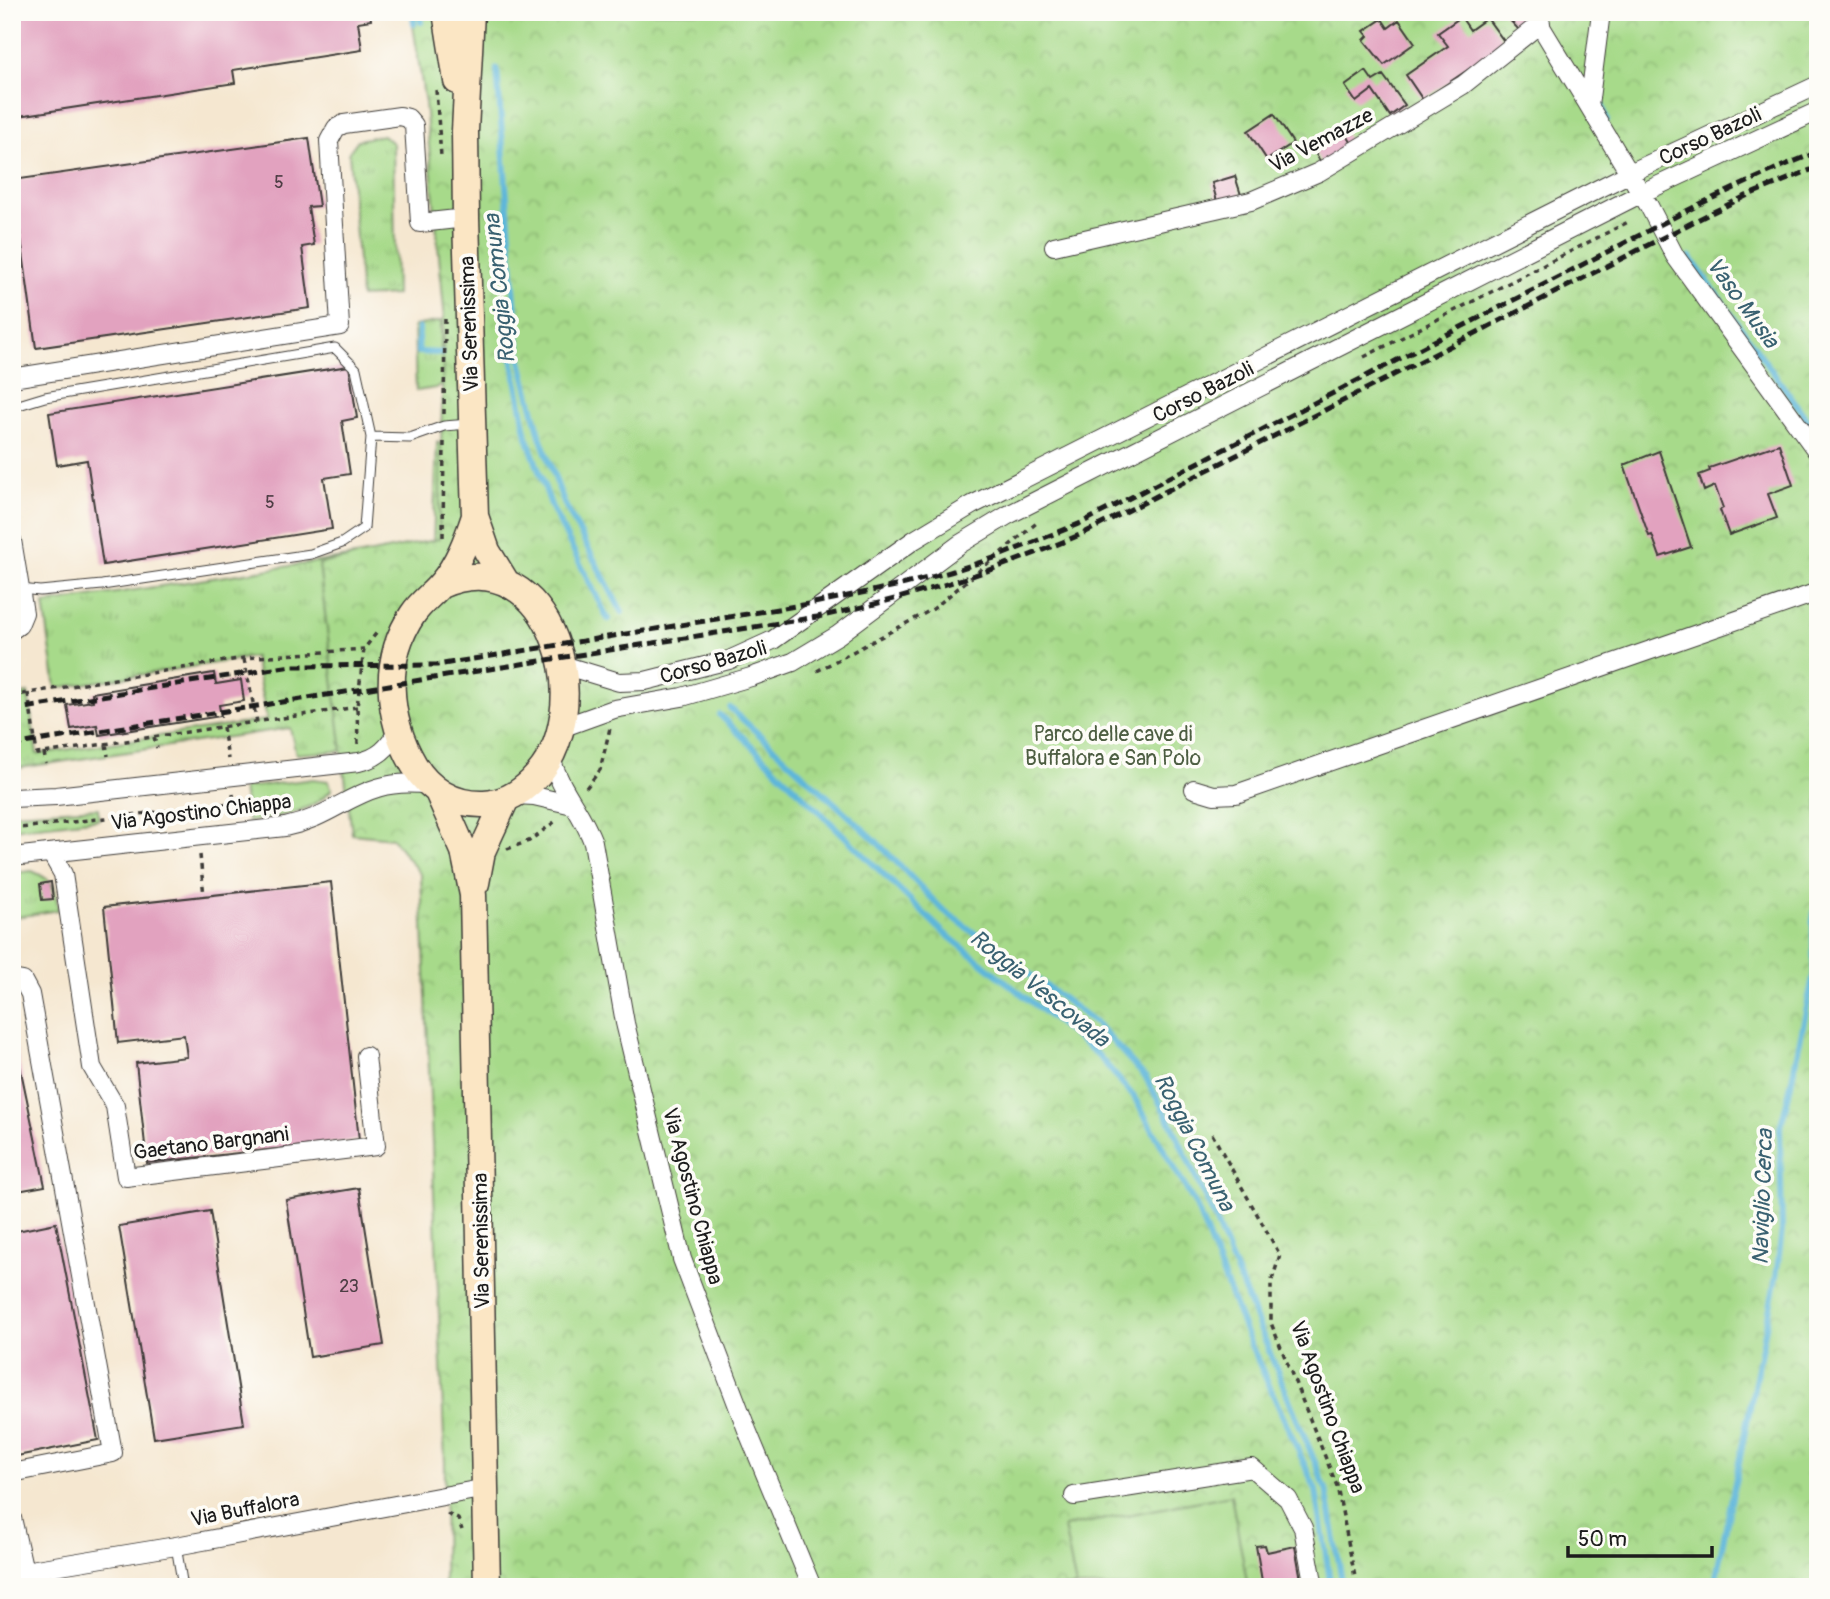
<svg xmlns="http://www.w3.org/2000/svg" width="1830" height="1599" viewBox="0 0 1830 1599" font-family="Pangolin,sans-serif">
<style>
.grass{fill:url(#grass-tufts);stroke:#627b53;stroke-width:2}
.park{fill:url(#park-crowns);stroke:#627b53;stroke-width:2}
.pitch{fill:#a7da8a;stroke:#627b53;stroke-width:2}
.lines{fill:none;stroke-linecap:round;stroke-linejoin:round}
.stream{stroke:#5db6da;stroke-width:6}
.building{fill:#e2a2bf}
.service-casing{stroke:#3d3a37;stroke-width:11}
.minor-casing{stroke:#3d3a37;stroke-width:20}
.secondary-casing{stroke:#3d3a37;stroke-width:29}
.path{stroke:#3d3a37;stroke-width:3.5;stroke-dasharray:5 5;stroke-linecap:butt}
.service{stroke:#fff;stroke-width:9}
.minor{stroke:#fff;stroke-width:18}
.secondary{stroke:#fbe6c4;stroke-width:26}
.rail{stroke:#1c1c1c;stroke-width:5;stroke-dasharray:10 5;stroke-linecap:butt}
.labels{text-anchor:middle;stroke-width:7;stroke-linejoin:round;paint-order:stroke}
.number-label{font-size:18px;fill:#4e3e45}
.street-label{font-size:21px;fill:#1c1c1c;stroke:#fdfcf7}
.park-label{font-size:21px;fill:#4d5e42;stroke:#fdfcf7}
.water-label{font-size:23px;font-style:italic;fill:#396171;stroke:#fdfcf7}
</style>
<defs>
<pattern id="grass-tufts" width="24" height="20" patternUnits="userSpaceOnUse" patternTransform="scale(1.75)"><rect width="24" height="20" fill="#a7da8a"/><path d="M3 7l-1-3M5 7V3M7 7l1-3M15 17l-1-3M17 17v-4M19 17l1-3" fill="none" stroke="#8fba76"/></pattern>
<pattern id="park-crowns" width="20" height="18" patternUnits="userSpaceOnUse" patternTransform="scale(1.75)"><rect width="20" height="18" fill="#a7da8a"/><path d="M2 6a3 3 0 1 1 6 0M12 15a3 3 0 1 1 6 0" fill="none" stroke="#8fba76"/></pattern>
</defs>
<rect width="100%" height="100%" fill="#fdfcf7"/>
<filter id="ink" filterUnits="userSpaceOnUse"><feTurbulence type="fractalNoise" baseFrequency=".0143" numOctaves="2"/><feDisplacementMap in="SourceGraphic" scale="14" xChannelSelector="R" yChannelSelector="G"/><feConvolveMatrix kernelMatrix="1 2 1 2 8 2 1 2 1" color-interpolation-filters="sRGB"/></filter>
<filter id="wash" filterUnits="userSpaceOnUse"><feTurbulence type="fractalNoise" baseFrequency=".00686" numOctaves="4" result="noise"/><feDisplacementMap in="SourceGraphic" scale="28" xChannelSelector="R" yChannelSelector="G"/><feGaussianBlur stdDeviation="1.57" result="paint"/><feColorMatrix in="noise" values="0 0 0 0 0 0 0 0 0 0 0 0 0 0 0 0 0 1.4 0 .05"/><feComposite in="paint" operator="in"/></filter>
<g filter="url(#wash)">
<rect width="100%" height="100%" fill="#f5e7d0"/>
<path class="grass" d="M383,135l10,9 3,151 -35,2 -12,-145 9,-12z
M441,321v36h11l-5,26 -11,5 -20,3 -2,-65z
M437,442l15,11 2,74 -95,223 -63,4 -6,-26 -278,41v-73l16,-3 9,61 230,-34 -13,-63 -198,31 -12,-84 389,-60z
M313,779l15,2 4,8c-21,25 -54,27 -84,33l-5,-34z
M98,808l1,11 -87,10v-16z
M32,871c23,10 24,15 26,39l-46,8v-45z"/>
<path class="park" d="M411,12h1407v1575h-1374l1,-124 -24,-588 -29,-37 -40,-4 -33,-270 120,-25 5,-229 -19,-207z"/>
<path class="pitch" d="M1231,1495l17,92h-172l-12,-60z"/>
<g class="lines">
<path class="stream" d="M413,12l1,12
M420,12l1,10
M497,69l22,284 21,83 24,67 58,109
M1597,90l10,30
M1690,257l128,178
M419,328l-1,24 23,1
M512,358l15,79 25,71 56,111
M730,708l143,130 69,71 154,114 50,55 26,47 39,85 115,279 17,98
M720,715l223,217 154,122 37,43 62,109 50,128 70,156 15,97
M1714,1587l62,-310 6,-46 -2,-103 8,-30 26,-125 -1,-52 5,-31"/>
</g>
<g id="blocks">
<path class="building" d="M24,12h346l1,8 -13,2 4,28 -129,20 2,13 -223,34v-103z
M1502,12h18l8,11 -9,7z
M1461,17l9,13 17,-12 19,26 -83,56 -17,-25 42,-29 -10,-13z
M1382,19l6,9 11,-8 16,23 -31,22 -20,-25 4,-4 -4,-5z
M1366,71l7,10 10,-6 22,30 -15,11 -18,-26 -16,12 -11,-16z
M1274,114l19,29 -26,17 -19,-29z
M1345,132l9,15 -31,19 -9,-15z
M309,138l10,68 -11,1 6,38 -12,2 8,61 -274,40 -23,-168z
M1235,176l7,22 -24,7 -6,-22z
M349,366l8,52 -15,3 8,53 -26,4 8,51 -229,36 -16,-105 -30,5 -8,-52z
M1779,444l14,41 -25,9 9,24 -48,17 -9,-25 3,-2 -8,-22 -11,5 -5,-16 11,-4 -1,-3z
M1659,451l32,96 -31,10 -8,-22 -3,1 -25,-71z
M214,673l2,11 25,-4 3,21 -25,4 2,11 -122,19 -2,-10 -26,4 -4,-24 26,-4 -1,-8z
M51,882l2,17 -11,1 -2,-16z
M331,882l28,258 -212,23 -11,-100 51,-6 -3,-22 -66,8 -14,-136z
M12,1028l33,158 -33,6z
M359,1188l25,157 -74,12 -24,-157z
M210,1211l34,213 -90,14 -35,-212z
M56,1223l42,217 -86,17v-225z
M1265,1545l2,7 28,-6 7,39 -39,2 -7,-41z"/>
</g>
</g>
<g filter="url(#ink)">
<use href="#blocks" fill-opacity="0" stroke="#3d3a37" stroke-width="2"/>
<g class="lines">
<g class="service-casing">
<path id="service" d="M12,407l33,-10 290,-49 21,21 15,68
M20,589l20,2 62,-6 209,-31 31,-11 22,-15 7,-91 39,1 34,-12 25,-2
M176,1546l7,41"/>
</g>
<g class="minor-casing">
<path id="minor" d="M1532,12l57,94
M1601,12l-12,94 60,100 26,50 143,197
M1054,246l197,-45 68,-29 144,-87 78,-62
M12,378l328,-52 -11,-185 7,-13 8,-4 56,-8 8,2 6,7 6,98 46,-5
M12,540l12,73 -5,12 -7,5
M563,665l56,17 26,-1 84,-21 44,-20 141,-100 58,-35 658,-332 188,-88
M561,728l53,-19 68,-12 69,-20 42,-15 45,-27 122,-91 48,-29 634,-322 176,-82
M551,758c10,34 30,52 42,84l32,181 57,236 65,171 65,157
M1194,789l20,6 22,-1 582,-202
M515,795l19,1 39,9
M12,798l44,-2 303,-34c19,-4 30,-14 38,-31
M51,853l12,21 29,193 23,39 11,71 250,-31 -10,-90
M12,857l273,-30c58,-12 76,-52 144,-42
M12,979l11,2 7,13 83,459 -101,20
M1074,1496l178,-28 36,31 15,29 11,59
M12,1518l12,53
M12,1573l164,-27 310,-58"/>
</g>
<g class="secondary-casing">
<path id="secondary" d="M446,12l11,69
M471,12l-6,119 1,87 9,298 12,35 19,31
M441,585c112,-48 162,130 90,197 -14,13 -28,21 -47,22 -30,1 -55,-14 -70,-39 -27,-46 -32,-106 -1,-151 8,-12 20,-20 29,-31 16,-19 25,-43 33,-67
M438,792l26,59 9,44 14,692
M476,883l6,-32 23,-50"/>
</g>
<path class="path" d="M436,90l5,66
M1364,357l264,-135
M444,414l1,-97
M443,537l1,-97
M244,659l13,63
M817,671l116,-62 106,-88
M12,696l16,-3
M357,707l-320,47 -9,-61 216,-35 120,-9
M223,727l5,32
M154,737l3,11
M106,744l2,12
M358,744l-1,-37 7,-58 14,-18
M44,753l2,11
M586,788l14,-18 10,-42
M12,829l222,-26 -1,-9
M507,849l22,-8 28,-21
M200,855l4,41
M1212,1134l68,121 -9,28v40l66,163 20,101
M447,1514l11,5 4,11"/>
<use href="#service" class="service"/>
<use href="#minor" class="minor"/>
<use href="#secondary" class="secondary"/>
<path class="rail" d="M12,710l280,-44 145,-1 377,-62 91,-19 45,-12 44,-14 87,-35 621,-320 78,-36 38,-15
M12,745l805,-128c93,-19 180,-46 267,-84l623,-318 39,-19 72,-29"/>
</g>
</g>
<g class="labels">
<g class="number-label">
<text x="279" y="188">5</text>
<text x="270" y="508">5</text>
<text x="349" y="1292">23</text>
</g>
<g class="street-label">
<text transform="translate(1710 136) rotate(-25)" y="7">Corso Bazoli</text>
<text transform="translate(1321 140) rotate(-28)" y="7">Via Vemazze</text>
<text transform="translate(469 324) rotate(-92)" y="7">Via Serenissima</text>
<text transform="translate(1203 392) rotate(-27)" y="7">Corso Bazoli</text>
<text transform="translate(713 662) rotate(-16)" y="7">Corso Bazoli</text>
<text transform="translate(201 812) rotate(-7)" y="7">Via Agostino Chiappa</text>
<text transform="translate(211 1143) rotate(-7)" y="7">Gaetano Bargnani</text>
<text transform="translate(693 1196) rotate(75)" y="7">Via Agostino Chiappa</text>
<text transform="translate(481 1241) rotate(-91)" y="7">Via Serenissima</text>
<text transform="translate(1328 1407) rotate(70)" y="7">Via Agostino Chiappa</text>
<text transform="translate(245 1509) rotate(-11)" y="7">Via Buffalora</text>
</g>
<g class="park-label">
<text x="1113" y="741">Parco delle cave di<tspan x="1113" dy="24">Buffalora e San Polo</tspan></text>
</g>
<g class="water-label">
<text transform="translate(499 289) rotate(-96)" y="8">Roggia Comuna</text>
<text transform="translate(1743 302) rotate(54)" y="8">Vaso Musia</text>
<text transform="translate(1040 988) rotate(39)" y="8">Roggia Vescovada</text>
<text transform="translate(1195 1142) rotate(63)" y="8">Roggia Comuna</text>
<text transform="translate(1762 1197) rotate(-88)" y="8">Naviglio Cerca</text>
</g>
</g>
<rect width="1830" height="1599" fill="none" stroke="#fdfcf7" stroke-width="42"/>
<path d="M1568 1546v10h144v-10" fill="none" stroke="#1c1c1c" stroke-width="3.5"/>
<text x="1578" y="1546" font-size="21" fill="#1c1c1c" stroke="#fdfcf7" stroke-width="5" paint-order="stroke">50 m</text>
</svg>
